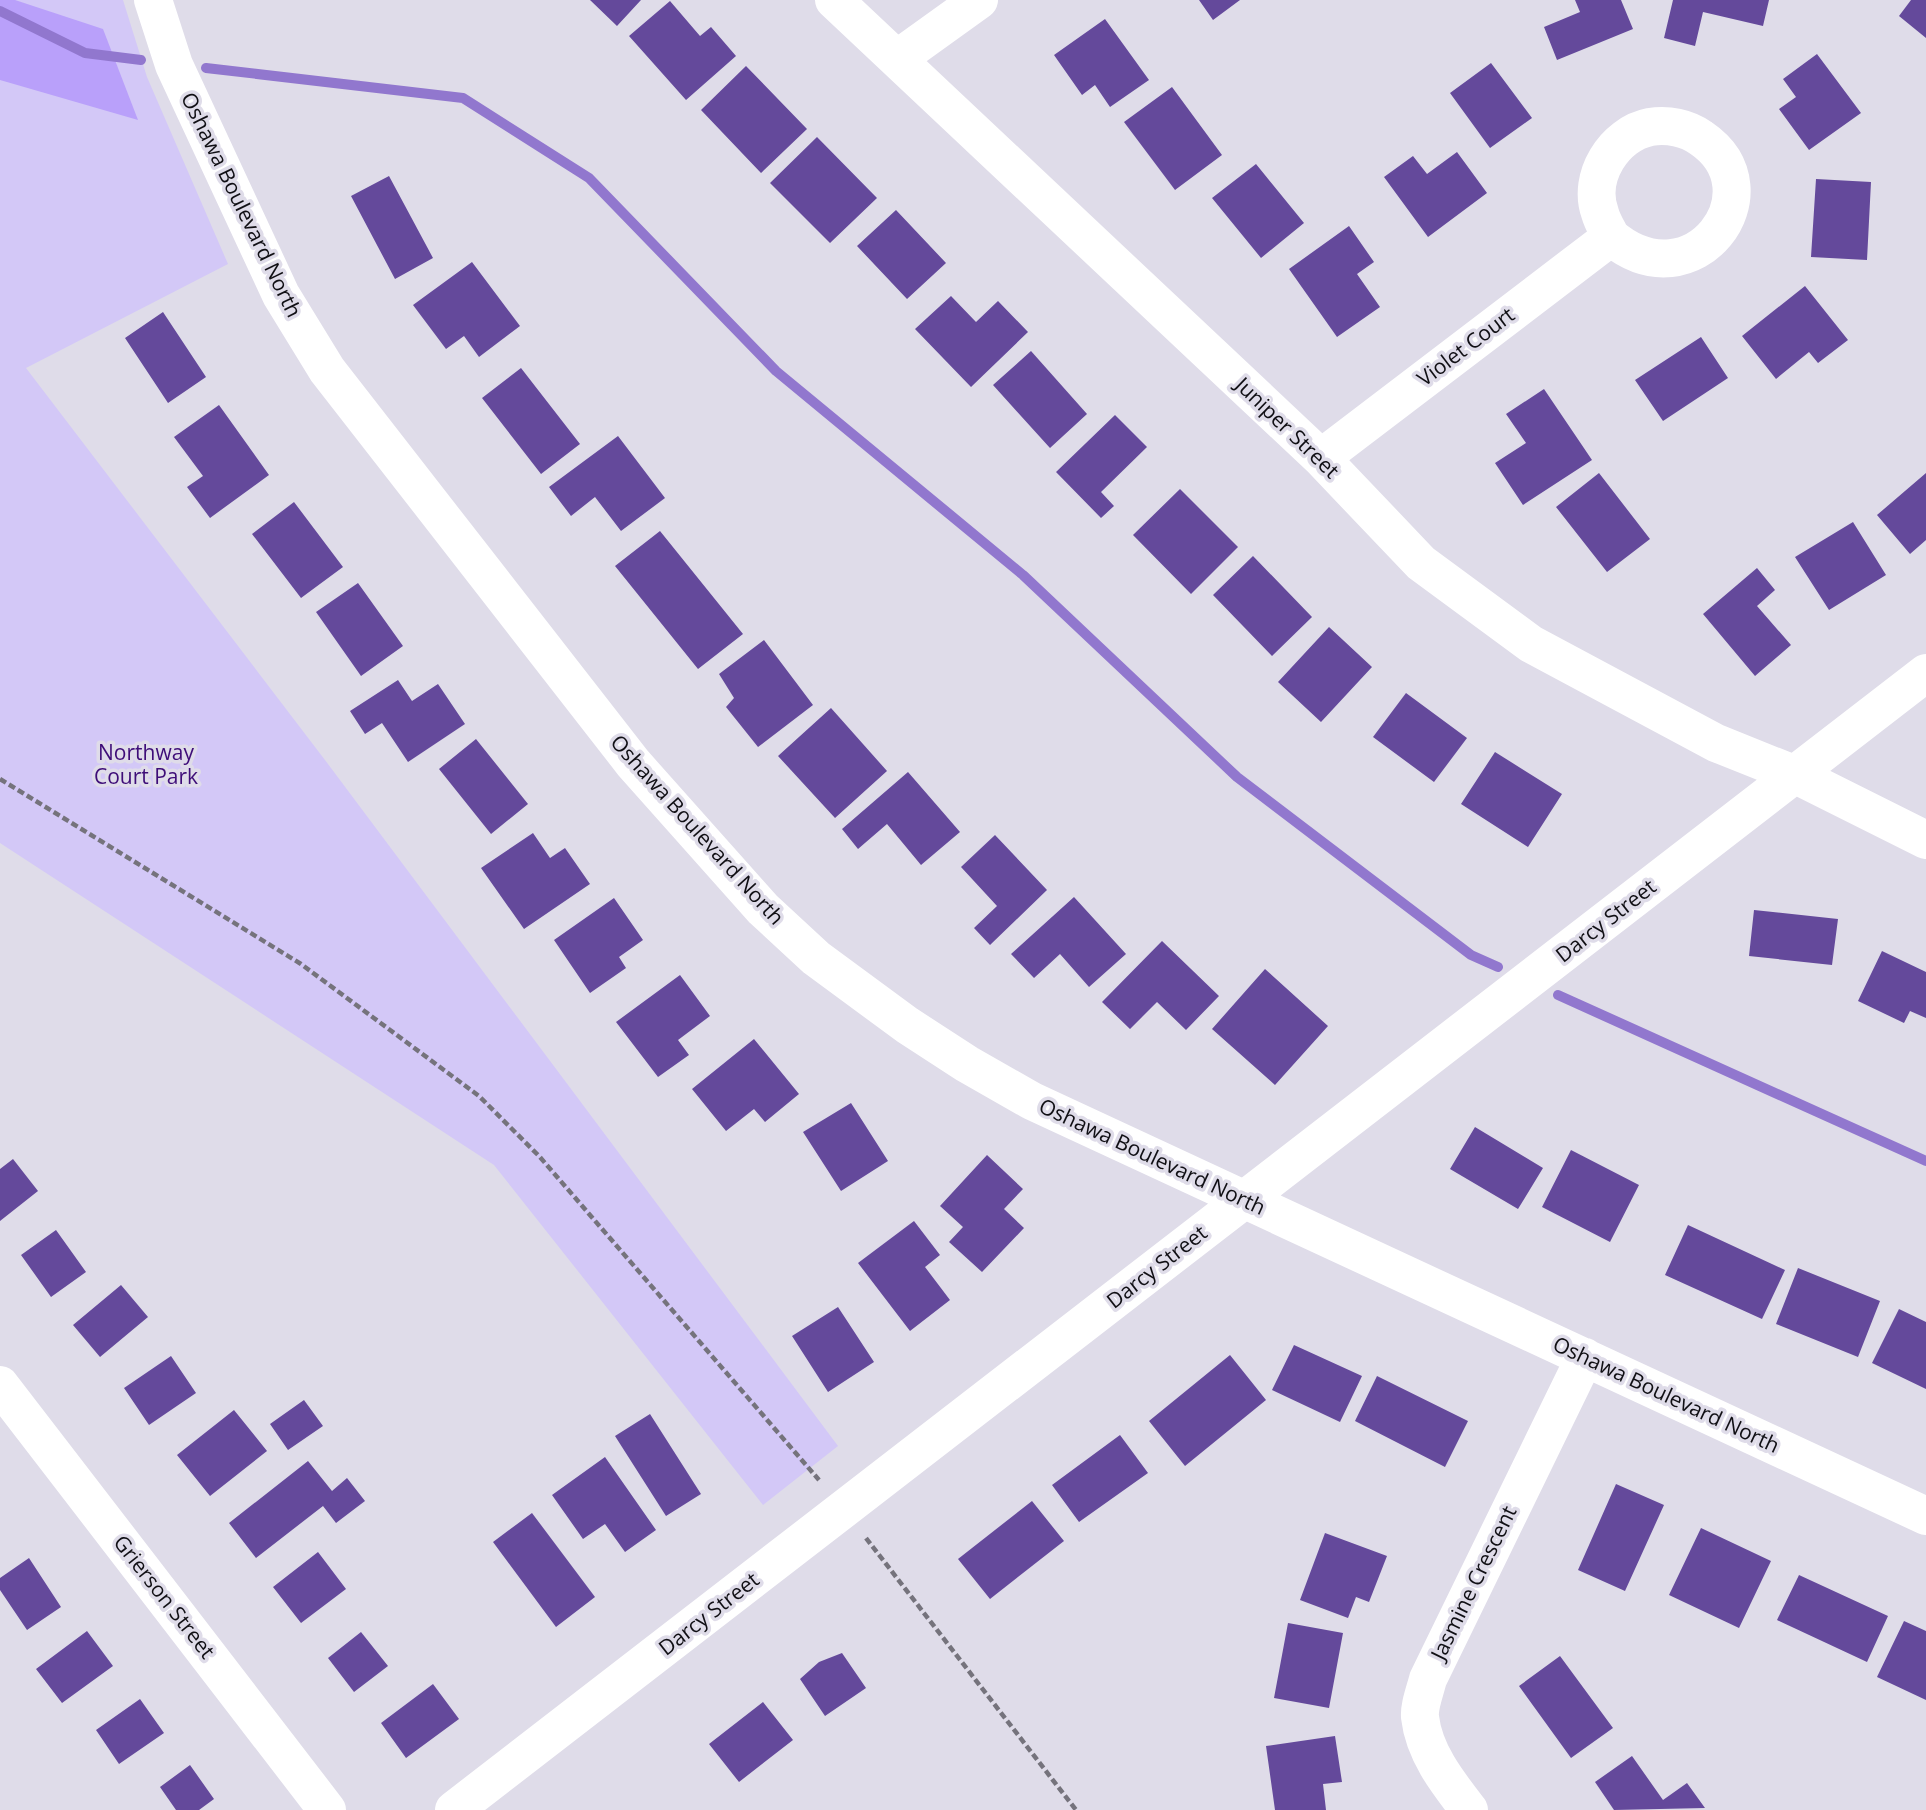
<svg xmlns="http://www.w3.org/2000/svg" width="1926" height="1810" viewBox="0 0 1926 1810" font-family="'Open Sans',sans-serif">
<style>
.green{fill:#d3c8f7}
.forest{fill:#b9a0fa}
.lines{fill:none;stroke-linecap:round;stroke-linejoin:round}
.stream{stroke:#9177ce;stroke-width:10}
.building{fill:#64499b}
.path{stroke:#75737c;stroke-width:4.5;stroke-dasharray:7 3.5;stroke-linecap:butt}
.minor{stroke:#fff;stroke-width:38}
.labels{text-anchor:middle;stroke-width:7;stroke-linejoin:round;paint-order:stroke}
.street-label{font-size:21px;fill:#100f14;stroke:#dfdce9}
.park-label{font-size:21px;fill:#3e0d78;stroke:#dfdce9}
</style>
<rect width="100%" height="100%" fill="#dfdce9"/>
<path class="green" d="M0,0h123l24,77 81,187 -202,104 302,396 510,682 -75,59 -269,-340 -494,-322z"/>
<path class="forest" d="M0,0h15l88,29 35,91 -138,-40z"/>
<g class="lines">
<path class="stream" d="M0,11l85,42 56,7
M206,68l257,30 126,80 187,193 247,204 214,202 234,178 27,12
M1558,995l368,166"/>
</g>
<path class="building" d="M590,0h51l-24,26z
M1199,0h41l-27,20z
M1575,0h46l12,29 -76,31 -13,-33 36,-15z
M1673,0h96l-6,26 -60,-14 -8,34 -31,-8z
M1911,0h15v38l-27,-22z
M670,1l30,35 11,-9 25,29 -50,44 -57,-64z
M1105,19l44,61 -39,27 -15,-22 -13,10 -28,-40z
M1817,54l44,59 -52,37 -30,-41 17,-12 -13,-18z
M1491,63l41,55 -42,30 -40,-55z
M746,66l61,63 -46,44 -60,-63z
M1172,87l50,68 -47,35 -51,-68z
M817,137l60,61 -47,45 -60,-60z
M1457,152l30,41 -59,44 -44,-60 29,-21 14,18z
M1256,164l48,59 -43,35 -49,-60z
M389,176l44,82 -38,21 -44,-83z
M1816,179l55,3 -4,78 -56,-3z
M896,210l50,53 -39,36 -50,-53z
M1349,226l25,36 -17,12 23,33 -43,30 -48,-68z
M472,262l48,64 -41,31 -15,-21 -18,13 -33,-44z
M1805,286l43,54 -30,23 -9,-11 -33,27 -34,-43z
M951,296l25,26 22,-21 30,31 -57,55 -56,-58z
M163,312l43,65 -38,26 -43,-65z
M1701,337l27,41 -65,43 -28,-41z
M1031,351l56,63 -37,34 -57,-63z
M521,368l59,76 -39,30 -59,-76z
M1544,389l48,71 -69,45 -28,-42 31,-20 -20,-29z
M219,405l50,70 -59,43 -23,-31 16,-11 -29,-39z
M1115,415l32,32 -46,45 13,14 -13,12 -45,-46z
M618,436l47,62 -44,33 -26,-34 -24,19 -22,-29z
M1599,473l51,66 -43,33 -51,-65z
M1926,473v67l-16,14 -33,-39z
M1180,489l58,58 -47,47 -58,-59z
M294,502l49,65 -42,31 -49,-64z
M1853,522l33,53 -57,35 -34,-53z
M660,531l83,103 -45,35 -83,-103z
M1253,556l59,61 -40,39 -59,-61z
M1757,568l18,22 -18,16 34,39 -36,31 -52,-62z
M358,583l45,63 -42,30 -45,-64z
M1329,627l43,40 -51,55 -43,-40z
M764,640l49,65 -55,42 -32,-40 8,-9 -15,-24z
M398,680l14,21 26,-17 27,40 -57,38 -26,-39 -17,11 -15,-23z
M1406,693l61,45 -33,44 -61,-45z
M831,708l56,63 -52,47 -57,-62z
M476,739l52,65 -37,30 -52,-65z
M1495,752l67,42 -34,53 -67,-43z
M908,772l52,60 -39,33 -34,-41 -29,25 -16,-20z
M533,833l17,25 15,-10 25,36 -66,45 -43,-61z
M995,835l52,55 -57,55 -16,-17 23,-22 -36,-39z
M1074,897l52,57 -37,33 -29,-33 -26,24 -23,-24z
M614,898l29,42 -24,17 7,11 -36,25 -36,-53z
M1754,910l84,9 -6,46 -83,-9z
M1162,941l57,55 -33,34 -29,-28 -27,27 -28,-27z
M1882,951l44,21v46l-16,-7 -6,12 -46,-22z
M1265,969l63,57 -53,59 -63,-56z
M680,975l30,41 -32,24 11,15 -31,22 -42,-55z
M754,1039l45,55 -34,28 -11,-13 -28,22 -34,-42z
M851,1103l37,58 -47,30 -38,-59z
M1475,1127l68,41 -25,41 -68,-40z
M1571,1150l68,35 -29,57 -68,-35z
M987,1155l36,34 -19,20 20,19 -42,44 -33,-30 14,-15 -23,-21z
M13,1159l25,32 -38,30v-52z
M914,1221l26,34 -15,12 25,33 -40,31 -52,-68z
M1688,1225l97,45 -23,49 -97,-44z
M56,1230l30,42 -35,25 -30,-42z
M1798,1268l82,33 -22,56 -82,-33z
M121,1285l27,32 -48,40 -27,-32z
M838,1307l36,55 -46,30 -36,-56z
M1899,1309l27,13v67l-54,-26z
M1294,1345l68,31 -22,46 -68,-32z
M1230,1355l36,45 -81,66 -36,-45z
M171,1356l25,37 -47,32 -25,-37z
M1377,1376l91,45 -23,46 -90,-46z
M304,1400l19,26 -35,24 -18,-26z
M234,1410l33,41 -57,45 -33,-41z
M650,1414l51,80 -35,22 -51,-80z
M1120,1435l28,38 -69,49 -27,-37z
M605,1457l51,73 -31,22 -20,-28 -22,15 -31,-44z
M308,1461l24,30 15,-13 18,23 -29,22 -13,-17 -67,52 -27,-35z
M1616,1484l48,21 -39,86 -47,-21z
M1032,1501l32,40 -74,58 -32,-40z
M532,1513l63,84 -39,30 -63,-85z
M1701,1528l70,33 -32,67 -70,-33z
M1325,1533l62,23 -18,46 -13,-5 -8,21 -48,-18z
M318,1552l28,37 -45,34 -28,-36z
M29,1558l32,49 -34,23 -27,-40v-12z
M1799,1575l89,41 -21,46 -90,-42z
M1904,1621l22,10v69l-49,-23z
M1288,1623l55,10 -14,75 -55,-10z
M87,1631l26,35 -51,37 -26,-34z
M361,1632l27,34 -34,26 -26,-34z
M842,1653l24,35 -41,28 -25,-37 19,-17z
M1560,1656l53,72 -42,30 -52,-72z
M433,1684l26,35 -53,39 -25,-35z
M140,1699l24,34 -45,31 -23,-34z
M763,1702l30,38 -54,42 -30,-38z
M1335,1736l7,46 -19,2 3,26h-51l-9,-64z
M1632,1756l31,44 24,-17 18,25 -91,2 -19,-28z
M190,1765l24,34 -15,11h-23l-16,-23z"/>
<g class="lines">
<path class="path" d="M0,779l301,185 178,132 60,60 280,324
M866,1538l210,272"/>
<path class="minor" d="M153,0l21,65 107,230 46,75 306,393 130,146 53,49 91,67 60,39 65,37 894,415
M834,0l487,458 100,105 110,81 185,99 80,32 130,65
M897,59l82,-59
M1321,458l290,-221c82,69 168,-46 90,-99 -14,-10 -33,-14 -51,-11 -36,7 -63,50 -50,86 2,8 7,16 11,24
M0,1385l327,425
M454,1810l1472,-1137
M1469,1810c-21,-27 -45,-57 -49,-93 -1,-11 5,-26 8,-38l157,-322"/>
</g>
<g class="labels">
<g class="street-label">
<text transform="translate(241 205) rotate(64)" y="7">Oshawa Boulevard North</text>
<text transform="translate(1466 347) rotate(-37)" y="7">Violet Court</text>
<text transform="translate(1287 428) rotate(44)" y="7">Juniper Street</text>
<text transform="translate(697 830) rotate(48)" y="7">Oshawa Boulevard North</text>
<text transform="translate(1606 921) rotate(-38)" y="7">Darcy Street</text>
<text transform="translate(1152 1157) rotate(25)" y="7">Oshawa Boulevard North</text>
<text transform="translate(1157 1267) rotate(-38)" y="7">Darcy Street</text>
<text transform="translate(1666 1395) rotate(25)" y="7">Oshawa Boulevard North</text>
<text transform="translate(1474 1583) rotate(-64)" y="7">Jasmine Crescent</text>
<text transform="translate(164 1597) rotate(52)" y="7">Grierson Street</text>
<text transform="translate(709 1614) rotate(-38)" y="7">Darcy Street</text>
</g>
<g class="park-label">
<text x="146" y="760">Northway<tspan x="146" dy="24">Court Park</tspan></text>
</g>
</g>
</svg>
